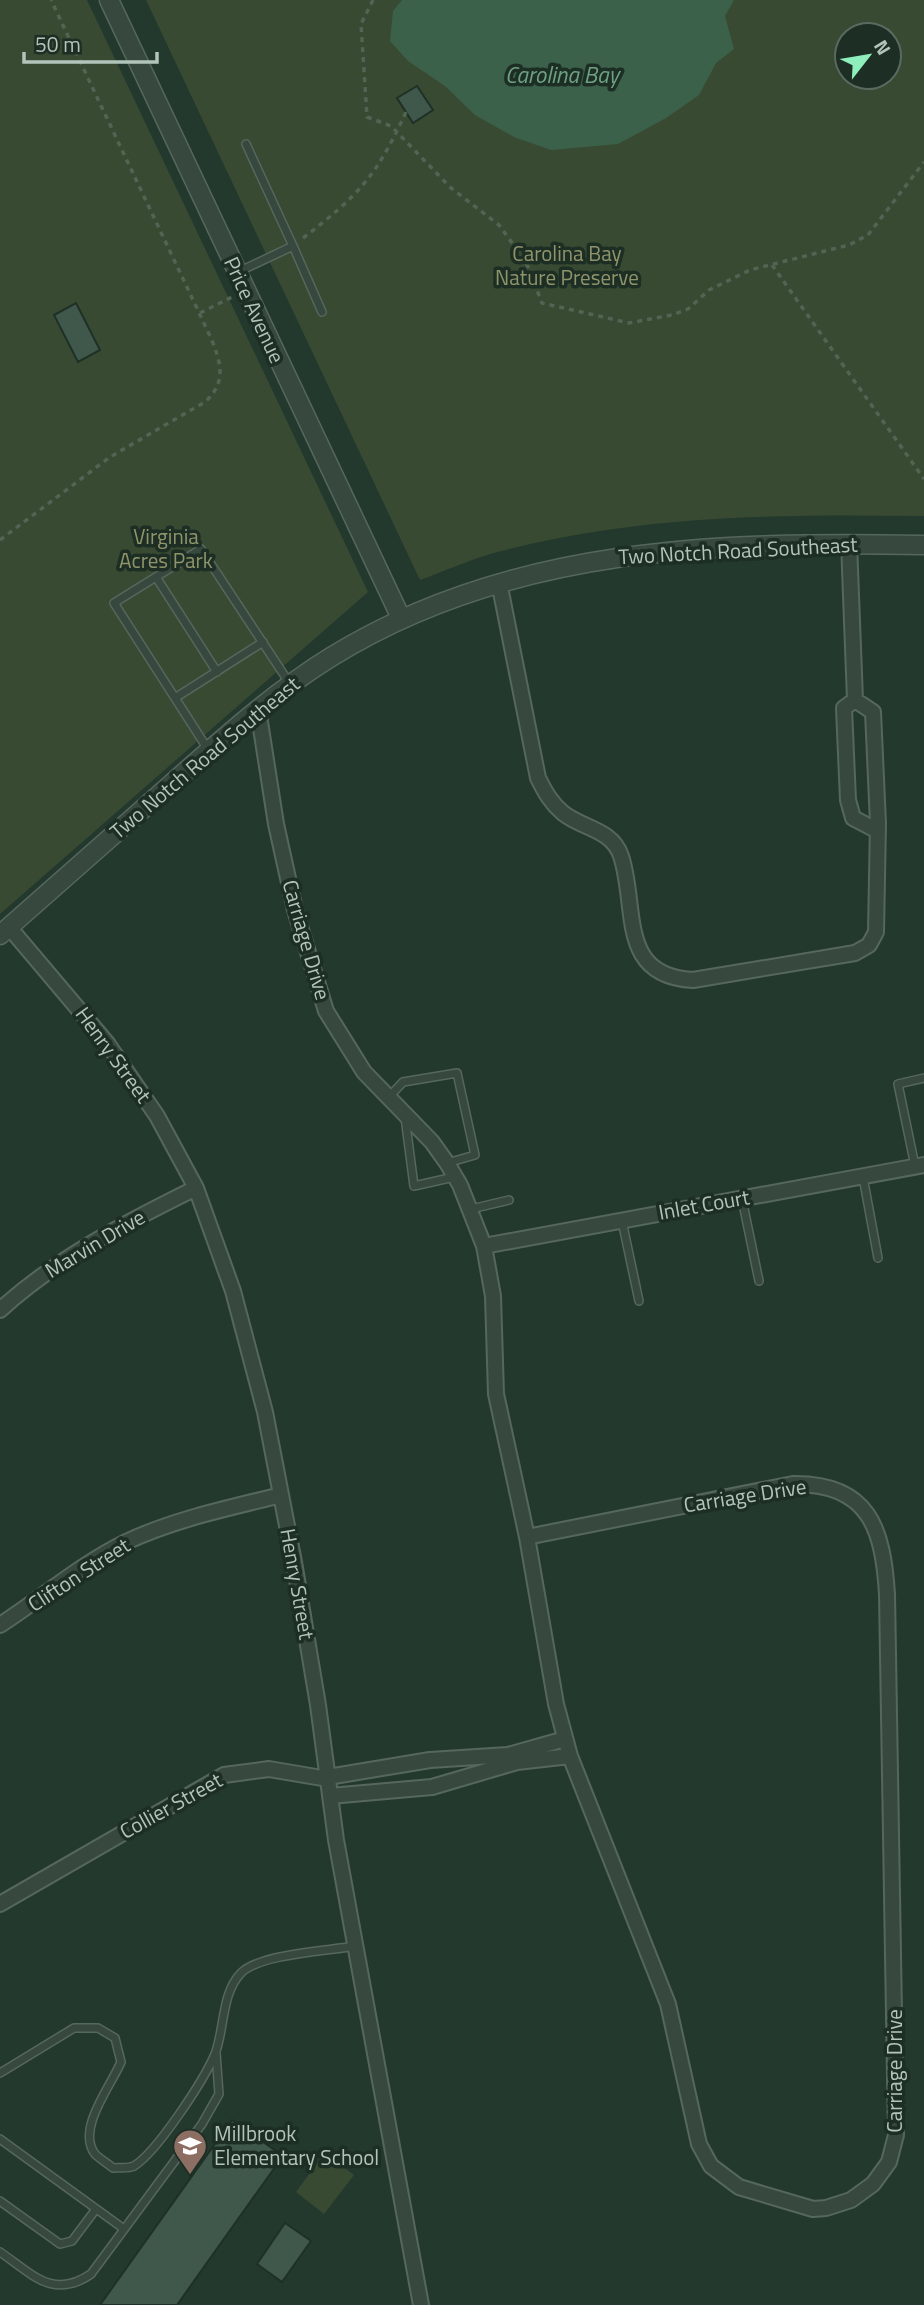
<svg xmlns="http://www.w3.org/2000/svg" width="924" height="2305" viewBox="0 0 924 2305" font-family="'Titillium Web',sans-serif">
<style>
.green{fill:#394a32;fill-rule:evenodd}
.water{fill:#3b614b}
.building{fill:#40584b;stroke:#1f3026;stroke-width:2}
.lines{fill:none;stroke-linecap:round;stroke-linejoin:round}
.service-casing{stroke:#56675d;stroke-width:10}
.minor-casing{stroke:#56675d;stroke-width:18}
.tertiary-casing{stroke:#56675d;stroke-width:21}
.path{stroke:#526453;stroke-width:3.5;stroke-dasharray:5 5;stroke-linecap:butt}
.service{stroke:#37493f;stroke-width:7}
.minor{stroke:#37493f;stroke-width:14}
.tertiary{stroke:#37493f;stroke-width:18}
.labels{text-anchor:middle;stroke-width:7;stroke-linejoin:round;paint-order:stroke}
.park-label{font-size:21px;fill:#90946b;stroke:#1d2e24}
.street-label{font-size:21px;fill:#b3c5bb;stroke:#1d2e24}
.poi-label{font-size:21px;fill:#b3c5bb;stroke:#1d2e24;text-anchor:start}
.water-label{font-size:23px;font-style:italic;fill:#6ea184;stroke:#1d2e24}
</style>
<rect width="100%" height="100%" fill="#24392d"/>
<path class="green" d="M0,0h87l281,592 -368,322z
M146,0h778v516c-142,-2 -285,-1 -423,35 -27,7 -54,19 -81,29zM847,35h42v42h-42z
M325,2153l29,22 -30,39 -28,-22z"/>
<path class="water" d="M402,0h332l-9,16 9,33 -18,14 -17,32 -33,23 -48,26 -67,6 -37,-13 -39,-22 -30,-29 -37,-25 -18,-20 3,-30z"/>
<path class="building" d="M417,86l16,24 -20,13 -16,-25z
M76,303l24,47 -22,12 -24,-47z
M232,2120l51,36 -45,63 -61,86h-77z
M285,2223l26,18 -29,41 -25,-18z"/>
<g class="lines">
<g class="service-casing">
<path id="service" d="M293,246l29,66
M238,272l55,-26 -47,-102
M156,577l61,95
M175,698l88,-56
M209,751l-95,-148 87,-54 89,135
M388,1098l15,-16 54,-9 18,82 -28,8
M405,1117l9,69 40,-9
M915,1166l-17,-82 26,-6
M863,1177l15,81
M742,1199l17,82
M471,1209l38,-9
M622,1221l17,80
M0,2073l74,-45h24l17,10 6,24c-10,24 -45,67 -26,92 5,5 12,9 18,14 6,-1 15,1 21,-2 23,-14 70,-86 81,-112 10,-26 6,-60 26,-81 19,-19 86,-22 114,-27
M0,2139l124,90
M0,2201l60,43 12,-3 24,-32
M0,2252c32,22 53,48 91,22l111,-150 17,-30 -3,-41"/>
</g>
<g class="minor-casing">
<path id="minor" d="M499,582l39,196c7,14 13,25 25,35 20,16 49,16 58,43 17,52 -4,120 72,124l162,-27 14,-8 7,-13 2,-109 -5,-111 -18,-12 -6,-157
M855,700l-11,8 4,92 5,18 25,13
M258,709l18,115 19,86 31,101 38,61 68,70 15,21 13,22 24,61 9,50 3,98 31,143 29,167 14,52 98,248 31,140 12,22 28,21 74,22 13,-1 25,-8 22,-16 16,-22 7,-27 -9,-541c-4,-64 -17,-111 -94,-110l-266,53
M9,927l98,116 50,73 39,72 37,103 32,121 29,150 24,143 18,135 85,465
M484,1246l440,-81
M0,1310c57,-52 127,-88 196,-122
M0,1625c42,-27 81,-61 126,-83 49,-23 103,-34 155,-47
M330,1796l102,-9 85,-25 53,-6
M0,1904l224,-129 45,-6 53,9 108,-18 78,-5 57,-16"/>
</g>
<g class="tertiary-casing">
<path id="tertiary" d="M109,0l292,618
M0,935c57,-50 114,-100 170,-150 52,-46 103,-92 161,-128 179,-111 389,-116 593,-112"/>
</g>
<path class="path" d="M373,0l-12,24 6,93 24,9 60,62 48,37 27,37 16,41 87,20 43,-8 16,-6 21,-19 41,-20 99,-25 19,-10 56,-73
M303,238c56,-43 73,-61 103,-126
M772,265l152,214
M200,313l32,-16
M0,540l110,-83 95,-55c22,-20 16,-39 6,-64l-160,-338"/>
<use href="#service" class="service"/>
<use href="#minor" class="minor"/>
<use href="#tertiary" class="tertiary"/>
</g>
<defs>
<g id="school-pin" transform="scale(1.75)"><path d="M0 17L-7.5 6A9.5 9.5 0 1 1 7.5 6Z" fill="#8d6e63" stroke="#1d2e24"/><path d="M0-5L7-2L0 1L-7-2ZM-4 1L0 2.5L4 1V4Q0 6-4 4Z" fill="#fff"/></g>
</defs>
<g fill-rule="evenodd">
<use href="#school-pin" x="190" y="2146"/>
</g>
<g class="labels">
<g class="park-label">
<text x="567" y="261">Carolina Bay<tspan x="567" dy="24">Nature Preserve</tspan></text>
<text x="166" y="544">Virginia<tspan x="166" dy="24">Acres Park</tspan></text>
</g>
<g class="street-label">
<text transform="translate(254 310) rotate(65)" y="7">Price Avenue</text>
<text transform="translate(738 551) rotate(-3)" y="7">Two Notch Road Southeast</text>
<text transform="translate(205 758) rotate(-40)" y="7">Two Notch Road Southeast</text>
<text transform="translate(306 940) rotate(74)" y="7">Carriage Drive</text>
<text transform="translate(113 1055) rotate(54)" y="7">Henry Street</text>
<text transform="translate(704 1205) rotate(-10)" y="7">Inlet Court</text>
<text transform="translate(95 1244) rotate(-31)" y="7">Marvin Drive</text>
<text transform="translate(745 1496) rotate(-9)" y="7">Carriage Drive</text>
<text transform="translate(79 1575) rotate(-33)" y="7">Clifton Street</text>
<text transform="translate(297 1584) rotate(80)" y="7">Henry Street</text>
<text transform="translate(171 1806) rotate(-29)" y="7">Collier Street</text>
<text transform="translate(895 2071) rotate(-90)" y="7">Carriage Drive</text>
</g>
<g class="poi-label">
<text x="214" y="2141">Millbrook<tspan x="214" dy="24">Elementary School</tspan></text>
</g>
<g class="water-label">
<text x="562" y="83">Carolina Bay</text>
</g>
</g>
<g transform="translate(868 56) rotate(59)"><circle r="33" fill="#1d2e24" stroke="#596a60" stroke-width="2"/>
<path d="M0-5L12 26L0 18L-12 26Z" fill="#8eefbc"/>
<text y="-10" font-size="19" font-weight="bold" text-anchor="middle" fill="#b3c5bb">N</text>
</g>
<path d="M24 52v10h133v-10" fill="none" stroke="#b3c5bb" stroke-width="3.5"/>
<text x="35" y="52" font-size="21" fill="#b3c5bb" stroke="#1d2e24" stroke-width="5" paint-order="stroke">50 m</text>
</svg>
